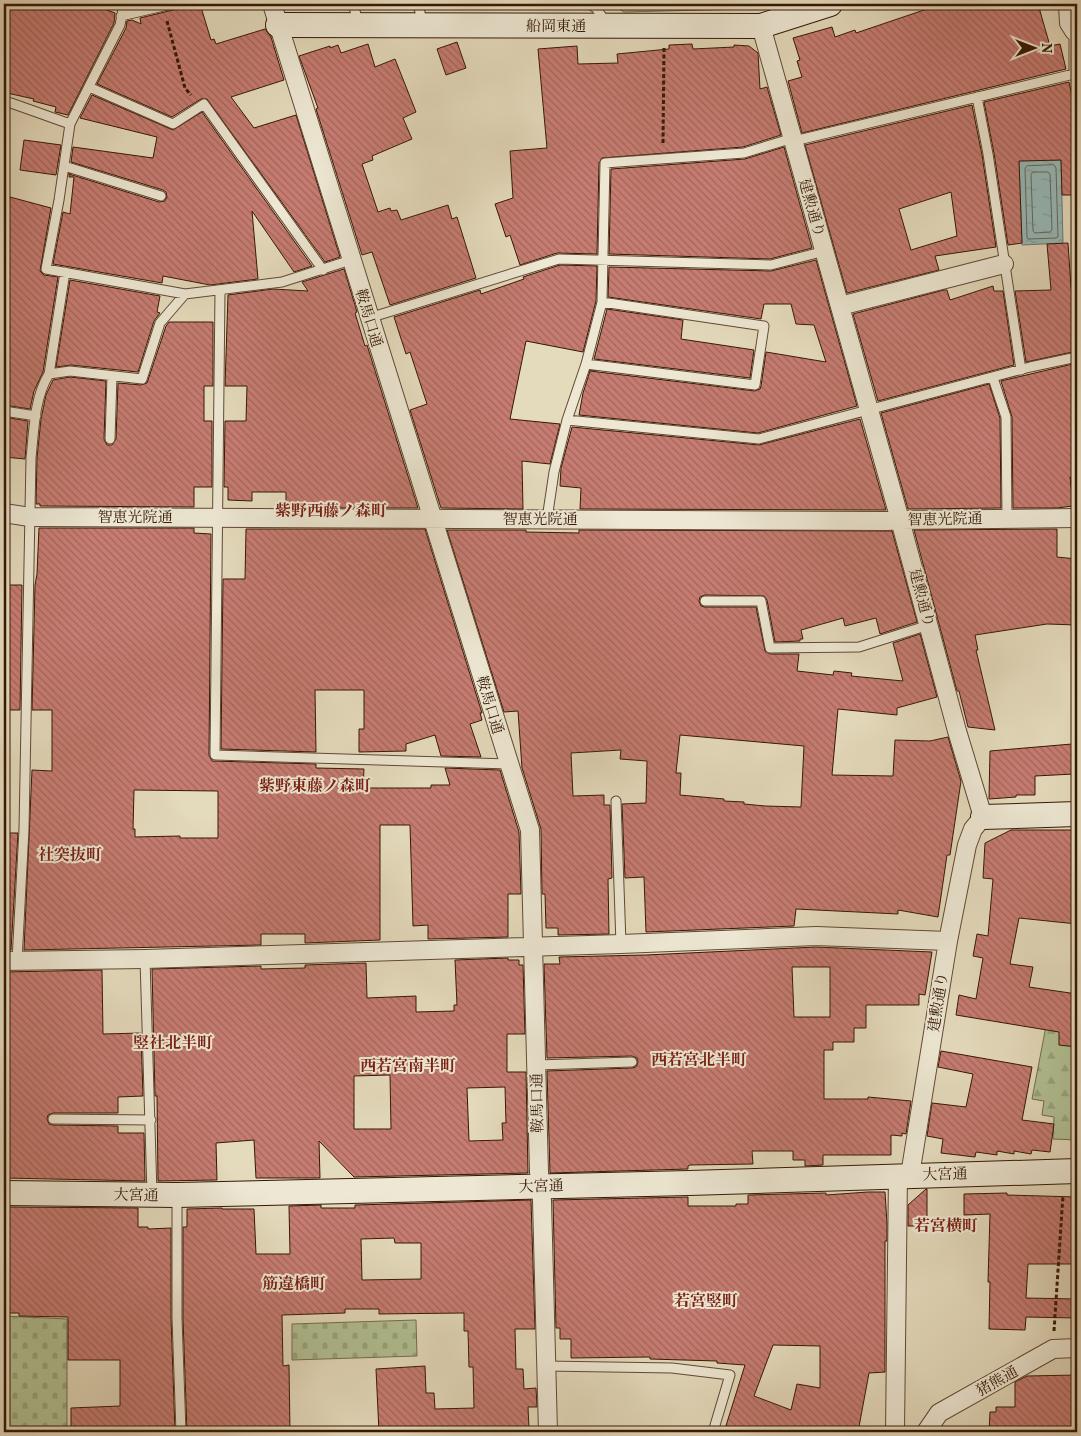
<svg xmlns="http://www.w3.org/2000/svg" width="1081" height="1436" viewBox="0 0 1081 1436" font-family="Vollkorn,'Noto Serif JP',serif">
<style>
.grass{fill:url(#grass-dots);stroke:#746c4c}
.forest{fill:url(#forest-firs);stroke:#746c4c}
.cemetery{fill:url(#cemetery-stones);stroke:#746c4c}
.water{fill:url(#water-ripples);stroke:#707970}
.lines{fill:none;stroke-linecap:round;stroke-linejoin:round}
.shore{stroke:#66685e;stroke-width:1}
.building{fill:url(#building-back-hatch);stroke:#361805;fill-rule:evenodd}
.lane-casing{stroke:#624833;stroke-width:11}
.street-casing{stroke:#624833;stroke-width:20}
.secondary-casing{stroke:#361805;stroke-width:26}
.path{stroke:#361805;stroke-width:3;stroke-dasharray:4 2.5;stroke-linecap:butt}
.lane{stroke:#ede7d3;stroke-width:9}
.street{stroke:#ede7d3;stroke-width:18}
.secondary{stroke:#ede7d3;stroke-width:24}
.labels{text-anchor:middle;stroke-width:4;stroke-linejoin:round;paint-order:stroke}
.street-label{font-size:15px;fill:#361805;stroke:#ede7d3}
.neighbourhood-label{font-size:16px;font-weight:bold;fill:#7a1f14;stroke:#ede7d3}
</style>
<defs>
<pattern id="grass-dots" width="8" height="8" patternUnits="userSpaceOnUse" patternTransform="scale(1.25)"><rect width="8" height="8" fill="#b1c093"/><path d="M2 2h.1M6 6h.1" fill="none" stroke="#99a47d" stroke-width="1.8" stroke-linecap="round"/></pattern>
<pattern id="forest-firs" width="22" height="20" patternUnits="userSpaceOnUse" patternTransform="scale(1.25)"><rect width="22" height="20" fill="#b1c093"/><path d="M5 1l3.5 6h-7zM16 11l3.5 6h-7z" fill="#99a47d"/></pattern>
<pattern id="cemetery-stones" width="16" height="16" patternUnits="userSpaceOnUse" patternTransform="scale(1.25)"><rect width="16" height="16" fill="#b1c093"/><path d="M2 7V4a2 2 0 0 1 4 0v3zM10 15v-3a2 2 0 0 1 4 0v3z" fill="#99a47d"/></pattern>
<pattern id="water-ripples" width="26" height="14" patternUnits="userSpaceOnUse" patternTransform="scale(1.25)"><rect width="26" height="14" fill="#97b9b8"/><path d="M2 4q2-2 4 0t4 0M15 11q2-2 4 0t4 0" fill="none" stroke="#839e9d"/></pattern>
<pattern id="building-back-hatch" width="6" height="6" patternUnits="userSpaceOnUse" patternTransform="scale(1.25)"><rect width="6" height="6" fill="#c77c72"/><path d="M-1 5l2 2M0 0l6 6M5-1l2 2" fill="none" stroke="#a2655c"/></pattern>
</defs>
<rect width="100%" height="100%" fill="#e4dabc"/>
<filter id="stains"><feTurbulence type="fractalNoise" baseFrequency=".004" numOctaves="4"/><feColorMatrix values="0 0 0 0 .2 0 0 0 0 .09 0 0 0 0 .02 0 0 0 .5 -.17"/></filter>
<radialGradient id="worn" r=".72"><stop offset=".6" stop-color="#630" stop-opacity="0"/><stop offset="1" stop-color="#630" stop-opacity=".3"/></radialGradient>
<path class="grass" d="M610,4h154l-17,5 -123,3z"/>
<path class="forest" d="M601,4h140l-1,2 -104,1z
M1046,1026l31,1v113l-24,-1 1,-22 -12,-2 2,-14 -12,-2z"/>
<path class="cemetery" d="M4,1316l63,3v108h-63z
M416,1320l1,36 -125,4v-36z"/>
<path class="water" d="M1061,160l2,83 -41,2 -3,-84z"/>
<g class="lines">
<path class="shore" d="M1054,165l2,3 2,69 -2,1 -28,1 -1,-2 -2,-69 2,-2z
M1033,172h15l2,2 2,56 -2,2 -15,1 -2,-2 -2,-56z"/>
</g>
<path class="building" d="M4,4h87l24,9 -1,10 -46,92 -13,-3 1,-5 -23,-6 1,-2 -27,-6 -3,-21z
M178,4h22l11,36 3,-1 2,5 49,-15 6,8 13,43 -53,17 23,31 42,-13 44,142 -15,5 -118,-163h-6l-29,18 -75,-33 29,-56 1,-7 5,-1 9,4 -1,-6 33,-8 4,-2z
M925,4h113l12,42 10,-2 6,25 -264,64 -14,-52 14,-4 -5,-16 3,-1 -7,-22 39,-11 3,10 20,-7 1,3 71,-24z
M457,42l9,26 -20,7 -9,-26z
M368,44l7,23 20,-8 21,53 -13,6 9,21 -40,17 1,4 -11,4 16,48 12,-4 1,3 6,-1 4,10 47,-15 4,14 5,-2 19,61 -86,27 -18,-53 -10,3 -46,-146 2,-1 -19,-52 31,-10v2l8,-3 3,8z
M692,44l1,5 41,-2v-2l15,1 9,7 2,36 7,-2 14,48 -38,12 -141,11 -3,5 -2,91 -40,-1 -37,12 -10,-30 -4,2 -11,-33 18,-6 -3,-47 37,-3 -9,-99 39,-3 1,18 40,-1 -1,-9 52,-5v-4z
M1069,82l8,38v75h-15l-1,-35 -42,1 3,82 -14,2 -14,-92 -10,-51z
M92,95l81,35 29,-18 110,154 -18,6 -42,-61 6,68 -48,6 -47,-9 -1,7 -109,-19 10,-52 7,2 4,-37h-5v-3l90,28 6,-1 2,-4 -1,-5 -3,-2 -92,-28 2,-15 80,11 4,-21 -77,-19z
M972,105l10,50 14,92 -61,9 4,14 -92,23 -42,-148zM951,192l6,44 -46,14 -12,-41z
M24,140l37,5 -5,30 -36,-5z
M784,147l28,101 -42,11 -161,-5 2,-85 134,-10z
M10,197l41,11 -11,63 4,4 14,2 -15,95 -9,19 -4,18 -26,-4v-44l6,-34 -6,-1v-108z
M1068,243l3,45 6,-1v64l-51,11 -11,-71 36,-1 -4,-46z
M816,260l41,146 -99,27 -179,-18 4,-22 7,-22 165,20 5,-2 1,-3 5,-34 60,10 -12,-37 -18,-1 -5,-20h-27l-3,15 -153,-22 1,-30 162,4z
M560,265l37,1 -1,35 -13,51 -57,-11 -16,78 50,5 -10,40 -28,-3 1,48 -82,-1 -31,-98 17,-6 -17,-52 -4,2 -12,-37 86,-27 1,4 43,-15 -1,-2z
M344,269l13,43 -2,1 10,33 2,-1 51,163h-132v-16h-34v9l-24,-1v-13h-4l1,-66h21l1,-35h-22l3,-91 45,-6 35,2 -6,-9z
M70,280l90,16 -3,16 3,1 -6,8 -16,51 -67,-7 -15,2z
M993,286l1,5h9l11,74 -136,36 -25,-87 91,-24h3l3,10z
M607,309l76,11 -2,19 73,11 -4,28 -156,-19z
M169,322h44v64h-9v35h8v66h-18v20l-154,-1v-2h-4l1,-46 4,-39 5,-24 7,-15 17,-3 36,4 -2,58 3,6h5l4,-6 2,-56 23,2 6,-2 19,-57z
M1077,363v120l-7,-6 3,29 -16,2h-44l-1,-91 -11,-36z
M989,384l11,34 1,90 -93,1 -27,-96z
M4,417l24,4 -3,38 -21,-2z
M860,419l26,91 -306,-1 1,-21 -21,-2 1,-18 11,-41 187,18z
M39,528h155v5l17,1 -2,221 3,6 104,3v4l48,1 -1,19h68v-3h19l-5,-17 55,2 19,62 2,62h-13v43l-80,2v-14l-15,1 -3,-101h-30v115l-75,3v-9h-44v11l-237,5 8,-180 20,1v-61h-20l3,-125 2,-11zM134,790l84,1v47h-38v-2l-45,1v-8h-2z
M246,529h179l57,184h-2l2,7 -12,4 11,33 -40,-1 -6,-21 -29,9v7l-47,1v-23h5v-39h-49l1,62 -95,-3 2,-170h22z
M1057,529v28l20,2v66l-30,-1 -72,11 3,15h-2l19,80 -27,-3 -9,-36h-2l-43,-161z
M447,530h79v2l53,1v-3l313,1 25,91 -37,12 -4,-16 -31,8 -2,-8 -42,12 2,9h-3v2l-25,1 -8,-42 -3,-4 -59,-1 -5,2 -1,4 2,5 4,1h51l9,44 5,3h29l-2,17 36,4 1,-4 18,2 -1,3 52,5 -10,-38 27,-9 17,63 -40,11v7l-59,-6 -6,66 61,1 2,-36 35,1 18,-4 13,44 -11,74h-3l-9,62 -40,-7v4l-102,-5 -2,17 -148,6 -2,-55 -19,1 -3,-74 24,-1 1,-42 -27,-2 1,-9 -50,3 2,43 31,-1v10h6l2,73 -4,1 1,55 -51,1v-7h-12l-1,-34h-3l-1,-65 -19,-61 -4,-57 -14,1zM680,735l124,11 -3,61 -36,-1 -21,-2v-2l-20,-1v-2l-44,-4 1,-22h-5z
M4,585h18l-2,125h-16z
M1072,744l2,30 -39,2v19h-19v2l-27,2 1,-48z
M1011,830h66v94l-58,-6 -9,46 23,3 -4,20 48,7v53l-18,-2v-13l-103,-17 3,-20 17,4 7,-41 -10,-2 4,-22 11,2 5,-57 -10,-1 2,-35z
M4,833h14l-7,117h-6l-1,-2z
M816,947l116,5 -7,43 -6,-1v11h-53v23h-12v14h-21v8h-9v49h44v-2l43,4 -5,33 -4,-1v3l-11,-1v20h-68v10l-18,1v-6h-12v-9h-41l1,13 -63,1 -2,1v3l-138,4 -3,-102 85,-3 4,-1 2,-5 -1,-4 -5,-2 -85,2 -3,-94h16l-1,-7 87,-2zM792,967h38v50h-36z
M508,958v2h11v5h4l2,69h-18v38h19l2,101 -174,4 -35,-36 1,37h-64l-2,-38 -38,3 1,37 -59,1 -1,-85h-2l-3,-127 109,-3v3l44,-1v-3l61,-2 1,35 49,-2v16l38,-1v-6h3l-2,-45zM390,1075l1,54h-37v-53zM505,1087l1,36h-4l1,17 -34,1 -2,-53z
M102,970l1,64 38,-1 2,63 -25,1v16h-65l-5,2 -1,4 2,5 4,1 65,1v7h26l1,48 -141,-3v-206z
M941,1051l91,16 -10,53 32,4 -4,28 -18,-2 -1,4 -17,-3v3l-17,-3v4l-21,-3 -1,5 -34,-4 2,-14 -16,-3 5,-33 34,4 7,-33 -35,-7z
M926,1189h1v37h-19v-21z
M868,1192h17l2,32v17h-2v131l-16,1 -11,59h-134l21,-67 -28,-2v-2l-67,-2v-2l-79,1v-19h-11v-11h-4l-3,-128 135,-3v9h48v-2h12v-9l78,-2v2zM773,1345l47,1v42l-23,-4 -6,26 -37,-14z
M1007,1193v2l70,2v67h-49l-2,34 51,1v19l-51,-1 -1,13 -36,-1 1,-47h-2l2,-68 -26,1v-21z
M531,1200l4,129h-20l1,40h7l1,20 12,-1 1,19h-9l1,22h-6v3h-144l-3,-63 49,-3 1,27h8l1,16 39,-1 -1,-41h-4l-1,-36h-4v-18l-85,1v-5h-34v4l-63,2 1,51 6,-1 1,67h-103l-4,-114v-91h4v-18l35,-1v1h32l2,45h34l-1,-48 32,-1v3h34v-3zM394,1238l1,5h26v36l-59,1 -1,-41z
M8,1207l130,1v19h10v2l23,-1v90l4,114h-104v-24l49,-2v-46h-52v-43l-49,-1v-3h-15v-74h4z
M1077,1375v57h-88l1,-20h6v-5h19v-25l12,-6z"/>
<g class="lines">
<g class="lane-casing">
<path id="lane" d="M124,4l-4,21 -50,99 -11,76 -13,69 139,25 97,-12 69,-22
M353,4l6,21
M418,4l5,21
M589,4l7,4 11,16
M121,16l51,-12
M89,87l84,37 31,-20 119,166
M977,97l11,57 33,216
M4,103h7l59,21
M794,141l280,-67v-43
M64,166l97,30
M220,291l-5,464 294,9
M369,318l190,-59 212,6 54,-14
M586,364l169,21 9,-59 -162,-24
M49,374l21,-3 72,8 18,-56 25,-29
M993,378l13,39 1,101
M4,411l32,5
M567,420l192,19 271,-72 47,-10
M110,439l2,-63
M547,519l7,-47 13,-52 19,-56 16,-62 3,-139 139,-10 49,-15
M705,601h56l9,47 89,-1 70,-22
M616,801l5,143
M145,959l7,235
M17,961l7,-132 7,-371c3,-27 3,-60 18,-84l16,-102
M536,1065l96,-3
M53,1119l98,1
M177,1196v122l4,114
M545,1366l127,2 58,7 -17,57"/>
</g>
<g class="street-casing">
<path id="street" d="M272,4l258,826 9,342 3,29 6,231
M1068,4l1,19 5,8h3
M761,26l139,494 57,211 26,86 -10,12 -6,16 -19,96 -38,234
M840,306l164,-42
M4,513l26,4 857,4 13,-1 177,-2
M4,961l141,-2 476,-15 195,-8 132,5
M895,1432l3,-257
M926,1432l13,-19 114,-64 24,-1"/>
</g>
<g class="secondary-casing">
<path id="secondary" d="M278,25l483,1 69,-22
M983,817l94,-3
M4,1193l173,2 512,-12 388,-12"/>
</g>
<path class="path" d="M167,21l18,67 6,7
M663,143l1,-96
M1054,1331l9,-136"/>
<use href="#lane" class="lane"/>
<use href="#street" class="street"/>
<use href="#secondary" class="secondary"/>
</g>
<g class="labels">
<g class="street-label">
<text x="556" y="31">船岡東通</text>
<text transform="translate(812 208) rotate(74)" y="5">建勲通り</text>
<text transform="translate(369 318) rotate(73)" y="5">鞍馬口通</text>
<text x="135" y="522">智恵光院通</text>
<text x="540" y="524">智恵光院通</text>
<text transform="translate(945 519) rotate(-1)" y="5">智恵光院通</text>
<text transform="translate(922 598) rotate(75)" y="5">建勲通り</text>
<text transform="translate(490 705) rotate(73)" y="5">鞍馬口通</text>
<text transform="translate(938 1002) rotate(-81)" y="5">建勲通り</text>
<text transform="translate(537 1103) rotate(-91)" y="5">鞍馬口通</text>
<text transform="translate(945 1174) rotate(-1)" y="5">大宮通</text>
<text transform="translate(541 1186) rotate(-2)" y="5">大宮通</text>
<text transform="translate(136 1195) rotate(1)" y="5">大宮通</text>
<text transform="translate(997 1381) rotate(-29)" y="5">猪熊通</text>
</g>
<g class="neighbourhood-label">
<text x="331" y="516">紫野西藤ノ森町</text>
<text x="315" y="791">紫野東藤ノ森町</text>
<text x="70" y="860">社突抜町</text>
<text x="173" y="1048">竪社北半町</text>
<text x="699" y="1065">西若宮北半町</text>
<text x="408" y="1071">西若宮南半町</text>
<text x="946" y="1231">若宮横町</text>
<text x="294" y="1289">筋違橋町</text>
<text x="706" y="1306">若宮竪町</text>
</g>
</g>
<rect width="1081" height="1436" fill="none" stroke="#e4dabc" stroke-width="20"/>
<rect x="5" y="5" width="1071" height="1426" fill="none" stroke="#361805" stroke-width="2.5"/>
<rect x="10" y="10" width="1061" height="1416" fill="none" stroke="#361805"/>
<g transform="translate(1034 48) rotate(90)" stroke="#ede7d3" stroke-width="4" paint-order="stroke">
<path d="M0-4L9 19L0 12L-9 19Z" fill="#361805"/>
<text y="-8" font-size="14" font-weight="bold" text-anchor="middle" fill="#361805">N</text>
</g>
<rect width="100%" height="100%" filter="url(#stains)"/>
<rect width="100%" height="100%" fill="url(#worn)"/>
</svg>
